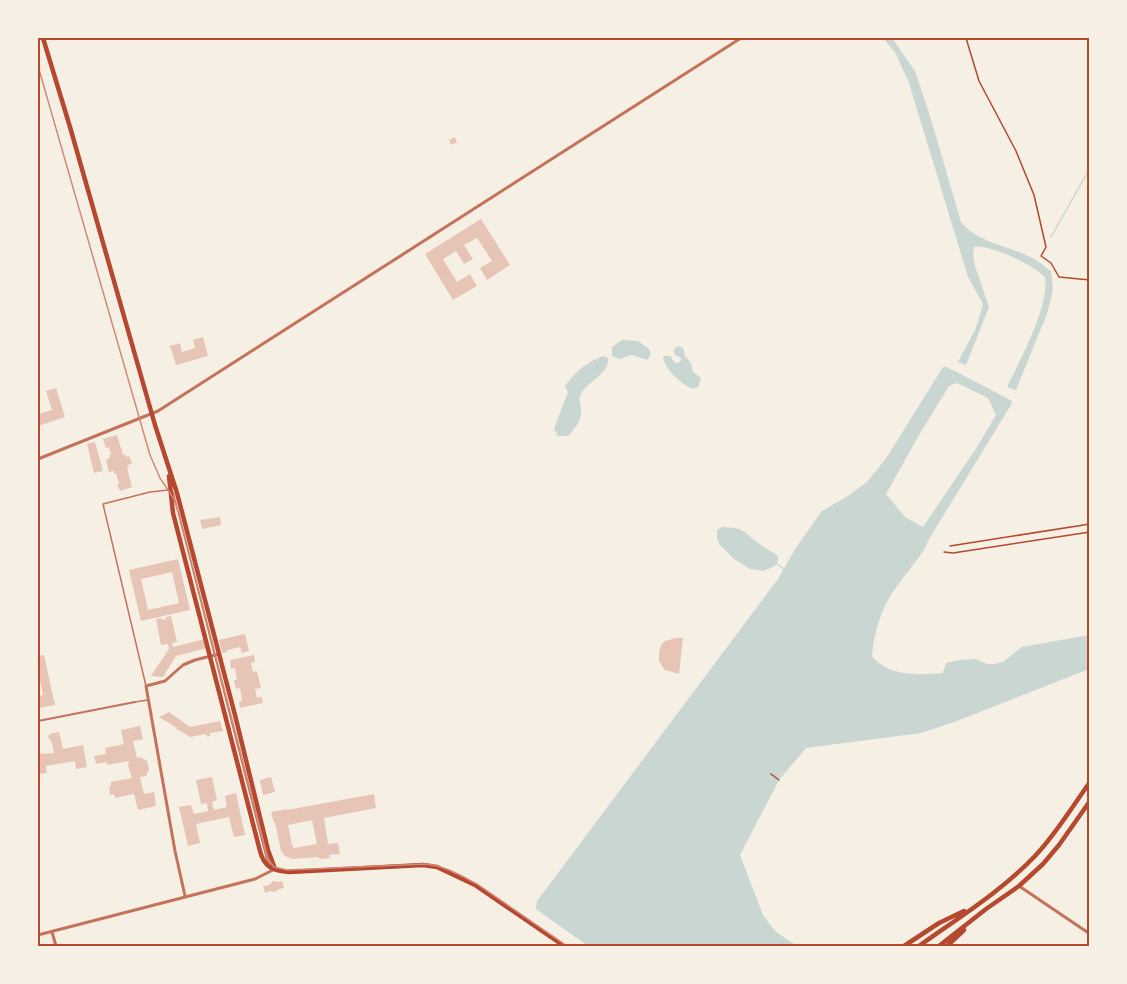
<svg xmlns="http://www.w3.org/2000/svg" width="1127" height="984" viewBox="0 0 1127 984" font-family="'Times New Roman',serif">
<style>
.water{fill:#c9d6d2;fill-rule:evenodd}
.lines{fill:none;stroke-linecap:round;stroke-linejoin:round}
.stream{stroke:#c9d6d2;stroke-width:1.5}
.building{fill:#e6c5b7;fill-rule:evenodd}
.path{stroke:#b5482f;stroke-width:1.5}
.service{stroke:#c5725c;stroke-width:1.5}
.pedestrian{stroke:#c5725c;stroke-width:2}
.minor{stroke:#c5725c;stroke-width:3}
.secondary{stroke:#b5482f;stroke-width:4.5}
.tram{stroke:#cf8b77;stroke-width:1.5}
.neatline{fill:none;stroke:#b5482f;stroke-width:2}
</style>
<rect width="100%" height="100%" fill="#f6efe4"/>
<path class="water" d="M883,38h9l23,33 15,45 31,106c18,22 48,23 71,36 7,3 13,9 19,13l2,19 -6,24 -31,76 -9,-3c13,-27 43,-82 38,-110 -12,-12 -54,-33 -71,-30l-1,8 2,11 14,41 -23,58 -8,-3 18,-34 7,-24 -15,-27 -59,-194 -14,-31z
M622,340l16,1 11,8 2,5 -4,6 -15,-5 -13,4 -7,-3v-9z
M678,346l5,2 2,8 6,7 2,9 8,6 -3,9 -5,2c-11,-4 -28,-20 -30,-31l1,-2h6l5,7h3l3,-3 -1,-3 -5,-2 -2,-4z
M603,356l5,2c1,16 -18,22 -26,34 -5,9 -1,10 -1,19 1,10 -7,18 -13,25h-10l-4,-7 14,-37 -3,-6c13,-16 19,-22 38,-30z
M943,367h3l9,4 57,30 -1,4 -82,134c-7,18 -21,31 -32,47 -15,20 -23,45 -25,70 16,21 48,19 71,17l3,-10 13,-3 16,-1 12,5h7l9,-2 19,-15 67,-12v34l-132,52 -36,12 -115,15 -27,32 -39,75 23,60 13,17 21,14h-209l-52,-37 1,-8 241,-322 19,-33 25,-35 26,-15 19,-14 20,-25zM957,383l31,15 8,17 -19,32 -54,80 -18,-10 -19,-23 33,-59 30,-49z
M723,527c21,1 20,4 35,16 6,5 14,8 20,13l-1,8 -6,4 -8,3 -13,-2 -16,-10 -15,-15 -2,-6v-8z"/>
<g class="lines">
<path class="stream" d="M905,39l3,-1
M1051,237l39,-69
M777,564l7,5"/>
</g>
<path class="building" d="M455,137l2,5 -6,3 -2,-5z
M481,219l29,46 -23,15 -7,-12 12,-7 -15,-23 -13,7 9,14 -9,5 -8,-13 -13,8 14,23 13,-8 7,12 -24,14 -28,-46z
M203,337l5,19 -32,9 -6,-19 10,-3 2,9 13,-4 -2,-8z
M56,388l9,29 -27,9v-12l14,-4 -6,-19z
M117,435l6,20 2,-1 1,3 3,-1 3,7 -4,2 1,2 -2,1 5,19 -12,4 -3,-7h2l-3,-11 -2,1v-3l-5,1 -3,-12 4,-2 -1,-3h2l-2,-8 -3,1 -3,-9z
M95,442l8,29 -9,2 -7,-29z
M220,517l1,8 -19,4 -2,-9z
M178,559l12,51 -49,11 -12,-51zM172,572l7,31 -31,7 -7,-31z
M171,616l6,26 -5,1 1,4 32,-8 2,9 -31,8 -13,21 -12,-1 18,-27 -1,-5 -7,1 -5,-26 6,-1v2l4,-1v-2z
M245,634l4,17 -7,2 -2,-6 -13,3v2l-5,1 -3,-13z
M676,638h7l-4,36 -14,-4 -6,-9v-8l2,-8 4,-4z
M44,655l11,50 -16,3 -1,-12 5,-1 -5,-24v-15z
M254,655l1,7 -4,1 2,9 4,-1 4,17 -6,1 2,9 5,-1 1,6 -23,5 -1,-6 3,-1 -2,-13 -4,1 -2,-9h3l-2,-12 -4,1 -1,-9z
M169,712l21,15 30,-6 3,10 -13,2v3l-3,1 -1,-3 -16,3 -11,-7 -1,1 -2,-2 1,-1 -18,-11z
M140,726l3,13 -10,2 4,17 3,-1 7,4 2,8 -3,7 -6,1 4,17 10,-2 2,14 -18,4 -4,-16 -19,4 -1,-4 -4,1 -1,-8 2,-1v-4l21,-4 -4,-12 1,-5 -22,4v-3l-11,2 -2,-8 12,-2 -1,-6 19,-4 -3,-14z
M59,732l4,17 20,-4 4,22 -11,2 -1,-8 -29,5 1,7 -8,1 -1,-20 16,-1 -3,-13 -2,-1 -1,-3 2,-2z
M212,777l5,23 -5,2 2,8 13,-3 -2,-11 11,-3 9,42 -11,2 -5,-20 -33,7 4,19 -12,3 -9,-39 12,-2 3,9 14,-3 -1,-8 -6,1 -5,-24z
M271,777l4,15 -12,3 -3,-15z
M374,794l2,14 -52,10 4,26 10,-1 2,11 -11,1 1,3 -11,1v-2l-27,2 -7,-3 -4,-5 -6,-29 -1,1 -3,-11 16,-3v1zM312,820l5,24 -23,4 -2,-3 -4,-20z
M273,881l5,1 4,-1 2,7 -5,1 -4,3 -5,-1 -5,2 -2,-7 6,-1z"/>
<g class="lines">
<path class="path" d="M966,38l13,43 37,70 18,44 12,52 -5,9 10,7 8,14 31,3
M950,546l140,-22
M944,552l9,1 137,-21
M771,774l8,6"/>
<path class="service" d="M173,492l90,353 4,15 3,5
M146,686l-43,-182 47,-12 18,-2
M135,702l13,-2"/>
<path class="pedestrian" d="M38,721l97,-19"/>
<path class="minor" d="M38,459l120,-48 583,-373
M1019,886l71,48
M185,896l-10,-45 -29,-165 19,-5 18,-16 12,-5 24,-6
M52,932l4,14
M38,935l217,-56 20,-10"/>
<path class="secondary" d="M43,38l27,89 85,298 22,68 58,222 33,135 7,19
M169,476l4,37 87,338c4,16 13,20 29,21l134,-7 14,2 38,18 89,61
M904,946l35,-23 25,-12
M919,946c39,-28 83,-55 116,-90 21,-22 37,-49 55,-74
M939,946l47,-37 33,-23 24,-22 16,-19 31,-44
M947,946l17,-16"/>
<path class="tram" d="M38,66l112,389 10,23 14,21 5,15 89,345 6,8 13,3 137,-6c19,1 36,11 53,20l90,62"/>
</g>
<rect width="1127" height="984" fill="none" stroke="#f6efe4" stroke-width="78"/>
<rect x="39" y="39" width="1049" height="906" class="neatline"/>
</svg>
